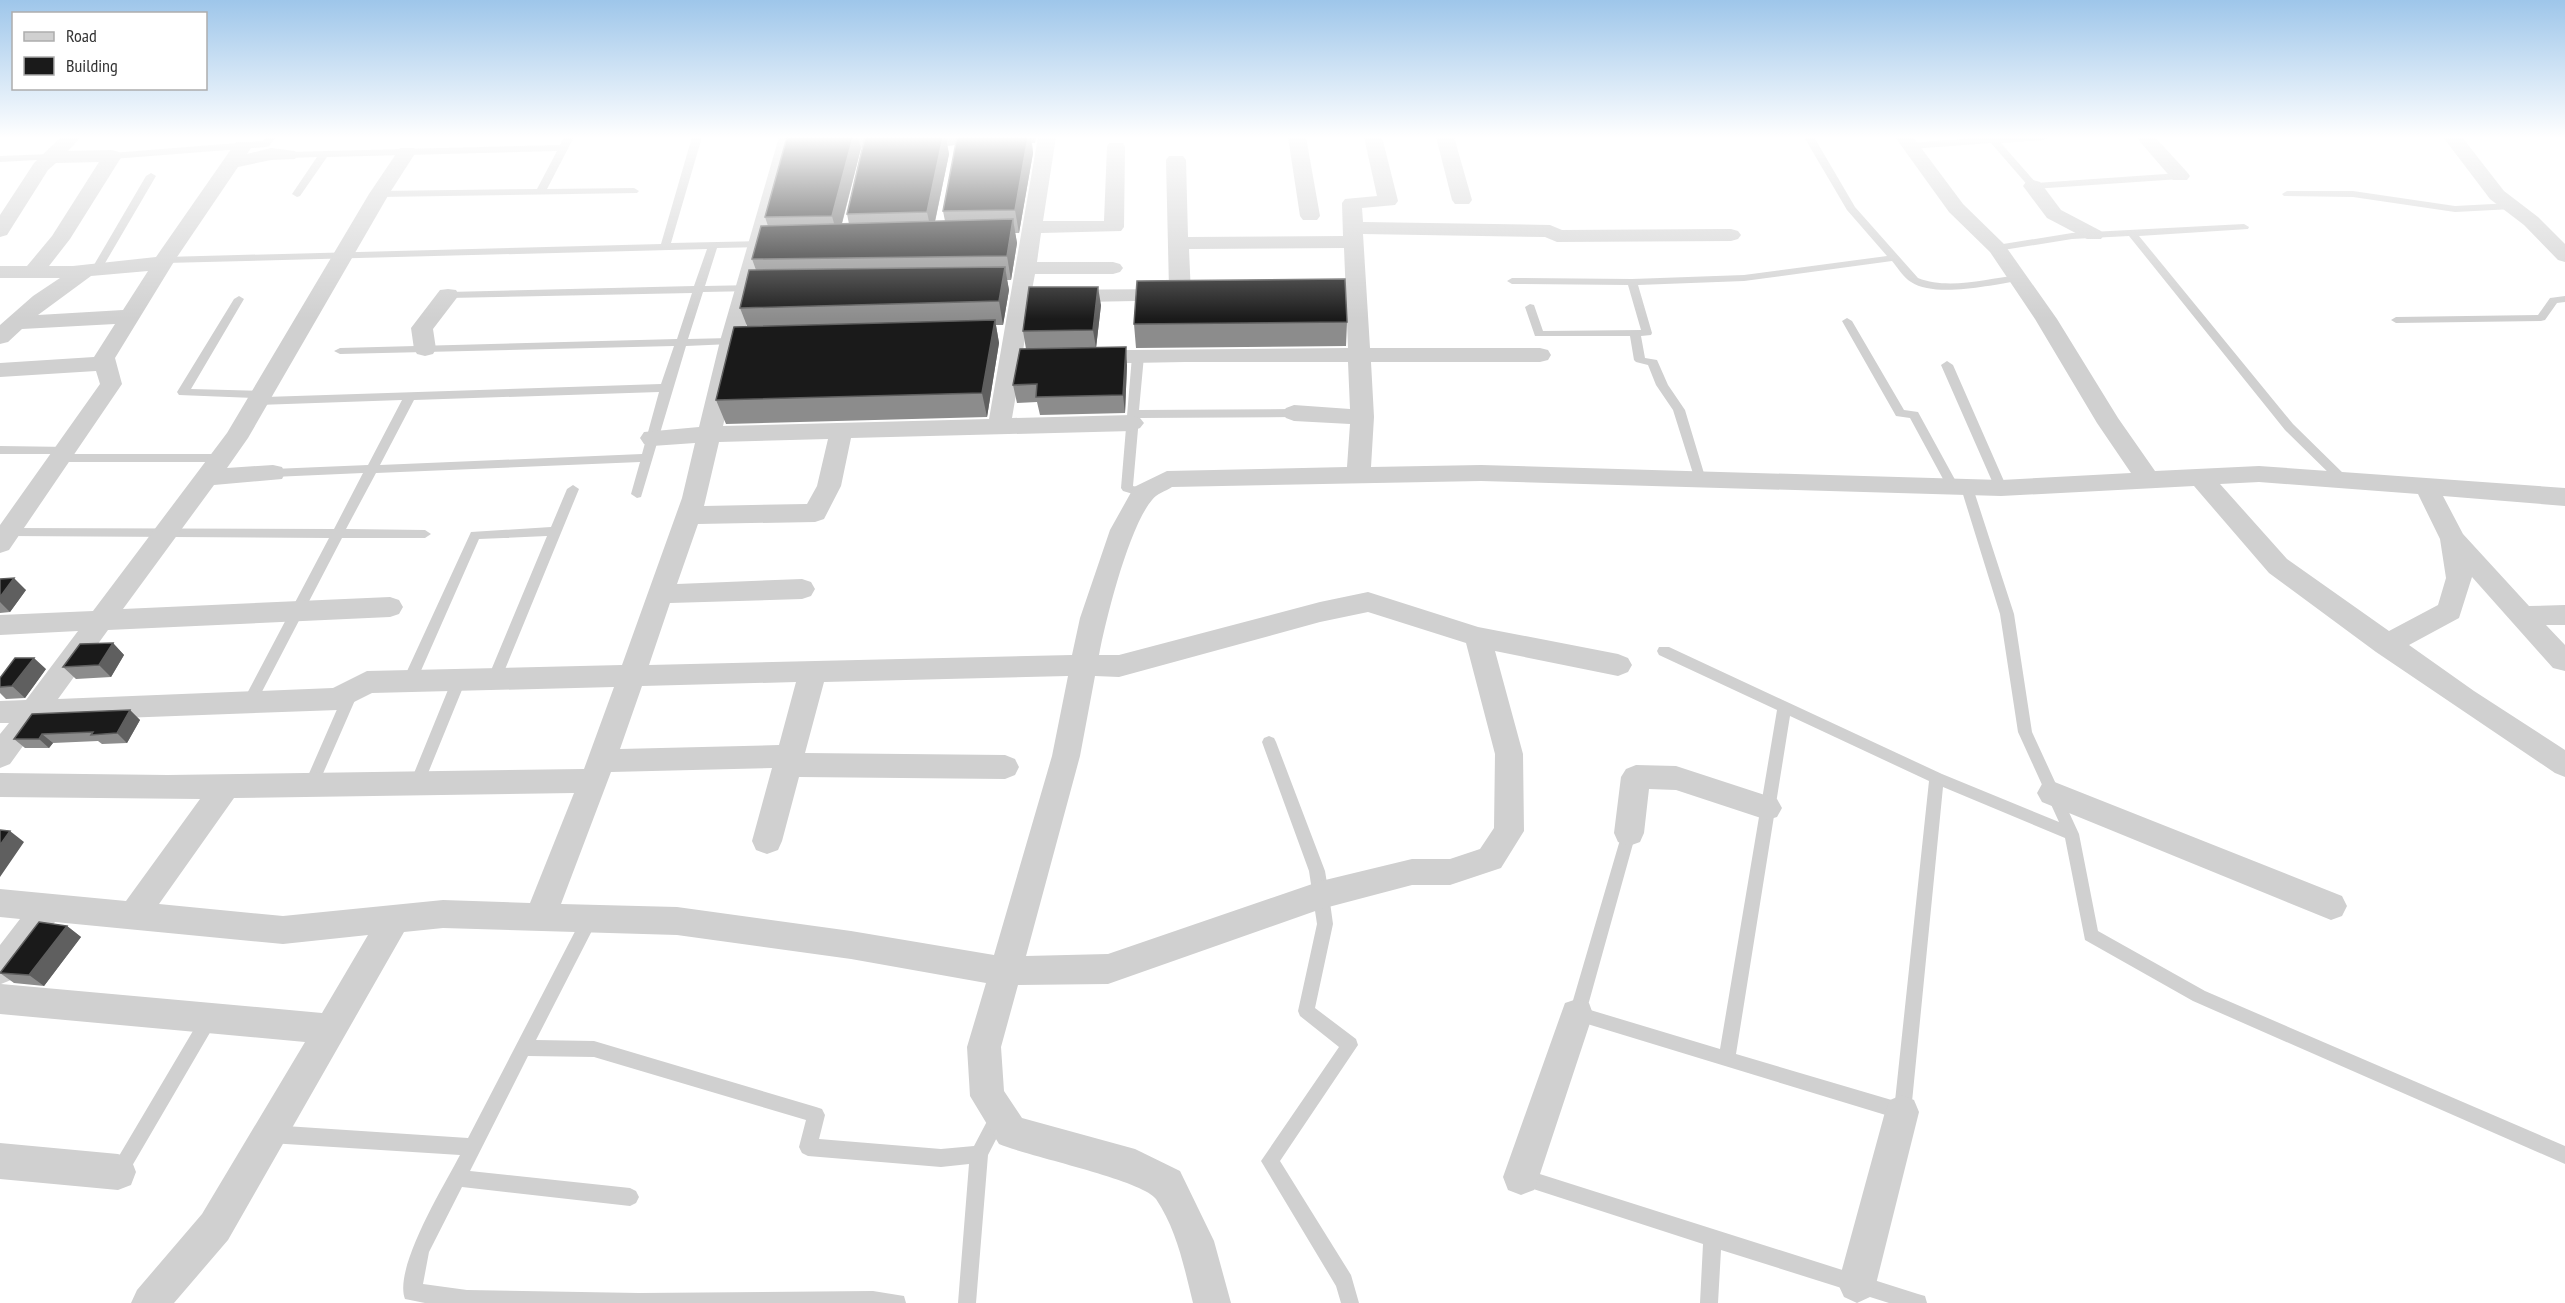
<svg xmlns="http://www.w3.org/2000/svg" width="2565" height="1303" viewBox="0 0 2565 1303" font-family="'PT Sans Narrow',sans-serif">
<style>
.lines{fill:none;stroke-linecap:round;stroke-linejoin:round}
.service{fill:#d0d0d0;fill-rule:evenodd}
.minor{fill:#d0d0d0;fill-rule:evenodd}
.wall{fill:#8c8c8c;fill-rule:evenodd}
.shaded-wall{fill:#5f5f5f}
.building{fill:#1a1a1a;stroke:#5f5f5f;stroke-width:1.5}
</style>
<rect width="100%" height="100%" fill="#fff"/>
<g class="lines">
<path class="service" d="M266,137h10l-7,9 -3,1 -154,12 -5,-3 5,-3 151,-12z
M564,137h10l-27,52 87,-1 5,3 -2,2 -258,4 -5,-3 5,-3 158,-2 20,-38 -230,6 -27,39 -3,1 -5,-3 25,-37 -29,1 -5,-3 5,-3 272,-7z
M692,137h10l-31,106 93,-2 5,3 -5,3 -47,1 -12,38 49,-1 5,3 -5,3 -51,1 -15,47 43,-1 6,3 -6,3 -45,2 -45,151 -4,1 -6,-4 9,-32 -264,11 -30,56 79,1 6,4 -6,4h-83l-88,169h-10l-2,-4 87,-165 -320,-2 -6,-4 6,-4 325,1 29,-56 -90,4 -6,-4 6,-4 95,-4 34,-65 -144,5 -4,-1v-6l-75,-3 -2,-3 57,-93 5,-3 5,3 -53,90 70,2 4,1v5l396,-13 13,-38 -334,8 -6,-3 6,-3 337,-9 15,-46 -244,5 -5,-3 5,-3 246,-6 13,-37 -542,14 -5,-3 5,-3 496,-13zM659,392l-17,62 -262,11 34,-65z
M1804,137h10l41,70 63,71c30,12 68,1 100,-3l5,3 -5,3c-27,4 -83,17 -107,1 -7,-4 -13,-14 -19,-21l-148,20 -106,4 14,48 -1,2 -10,1 4,22 12,2 11,25 17,25 21,70 -2,3h-8l-23,-73 -17,-25 -8,-20 -12,-3 -2,-2 -4,-24h-95l-10,-29 5,-3 4,1 9,26 98,-1 -13,-45 -116,-1 -5,-3 5,-3 120,1 112,-4 143,-19 -40,-46z
M1986,137h63l-5,3 -43,3 35,40 144,-10 5,3 -5,3 -147,10 -3,-1 -39,-45 -80,6 -5,-3 5,-3z
M51,154l5,3 -2,2 -54,3v-6z
M151,173l5,3 -55,94 -5,3 -4,-1 -1,-2 55,-94z
M2287,191h66l102,15 57,-3 5,3 -5,3 -57,3 -102,-15 -69,-1 -2,-2z
M2244,224l5,3 -1,2 -109,7 154,188 54,53 2,3 -2,3h-8l-54,-53 -156,-194 -57,3 -75,12 -5,-3 5,-3 75,-12z
M2565,296v6l-8,1 -12,17 -4,1 -145,2 -5,-3 5,-3 142,-2 12,-17z
M1847,318l5,3 52,89 14,2 41,75 -2,3h-8l-39,-72 -14,-2 -54,-95z
M1138,352l6,4 -5,54 155,-1 6,4 -6,4 -155,1 -6,68 14,4 2,3 -6,4 -20,-6 -2,-3 11,-132z
M1947,361l6,4 54,123 -2,3h-8l-2,-3 -54,-123z
M0,446l70,1 2,3 -6,4h155l6,4 -6,4h-161l-6,-4 6,-4h-60z
M1967,484l6,4 41,126 18,118 47,102 19,97 107,60 360,155v18l-372,-163 -108,-61 -20,-102 -122,-51 -32,325 -3,6 -6,2 -331,-101 -2,-5 53,-181 2,-4 5,-2 5,2 2,4 -49,176 133,40 57,-339 -118,-55 -2,-4 2,-4h10l273,127 117,48 -41,-90 -18,-118 -39,-126zM1790,716l139,65 -34,320 -159,-47z
M573,485l6,4 -80,195h-10l-2,-4 60,-144 -68,3 -63,143 -2,4h-10l-2,-4 69,-150 80,-5 16,-38z
M459,675l5,1 2,4 -42,103 -2,4 -5,2 -5,-2 -2,-4 42,-103 2,-4z
M352,686l5,1 2,4 -41,94 -2,4 -5,2 -5,-2 -2,-4 41,-94 2,-4z
M1269,736l5,2 2,4 49,129 4,24 4,29 -18,84 41,31 2,6 -78,116 71,114 8,28h-18l-5,-17 -75,-125 78,-114 -39,-31 -2,-5 19,-87 -8,-53 -47,-129 2,-4z
M590,912l6,2 2,5 -62,121 58,1 222,66 6,2 3,6 -6,24 122,10 33,-3 20,-38 6,-2 6,2 3,6 -21,41 -12,148h-18l11,-139 -28,3 -133,-11 -6,-3 -3,-6 7,-27 -212,-63 -66,-1 -58,115 160,17 6,3 3,6 -3,6 -6,3 -168,-19 -33,65 -6,32 44,6 172,3 234,-2 31,5 2,7h-481l-20,-4c-12,-31 40,-115 55,-144l-190,-12 -6,-3 -3,-6 3,-6 6,-3 198,13 116,-224z
M209,1011l6,3 2,5 -2,5 -90,154 -6,3 -6,-3 -3,-6 3,-6 90,-152z
M1521,1168l397,126 7,2 2,7h-38l-168,-53 -3,53h-18l3,-59 -188,-61 -3,-6 3,-6z"/>
<path class="minor" d="M61,137h20l-13,14 44,-1 7,2 3,4 -52,83 -21,27h24l83,-9 80,-115h14l2,4 -5,8 24,-6 24,3 3,4 -3,4 -24,1 -33,7 -63,93 -60,98 7,26 -113,166 -9,3v-28l100,-141 -4,-13 -96,6v-14l94,-6 21,-33 -93,5 -14,13 -8,2v-19l33,-29 27,-18h-60v-12h27l25,-30 47,-74 -43,1 -8,7 -41,65 -7,2v-22l34,-52zM148,271l-25,39 -85,5 53,-39z
M779,137h18l-55,204 -19,85 266,-7 49,-282h18l-13,84h61l3,-74 2,-4h14l2,4 -1,80 -3,4 -80,2 -4,29h76l7,2 3,4 -3,4 -7,2h-78l-3,16 137,-1 -3,-129 3,-4h14l3,4 2,77 155,-1 -1,-33 3,-4 32,-3 -13,-59h18l16,64 -3,4 -33,3 1,14 187,3 12,5 169,-1 7,2 3,4 -3,4 -7,2 -174,1 -12,-5 -182,-3 7,114h170l8,2 3,5 -3,5 -8,2h-169l3,55 -3,50 110,-2 520,15 130,-7 -34,-50 -62,-104 -45,-67 -41,-40 -54,-75h18l50,67 41,40 53,75 61,99 37,53 104,-5 306,22v18l-122,-10 20,38 66,72 36,-1v20h-19l19,20v26l-12,-3 -81,-91 -13,41 -50,27 65,46 91,59v27l-10,-4 -179,-121 -107,-79 -75,-87 -193,10 -520,-15 -309,6c-6,4 -16,7 -20,13 -23,27 -46,118 -53,155h20l201,-53 48,-10 110,35 140,27 10,4 4,7 -4,7 -10,4 -123,-25 28,103 1,77 -23,37 -51,17h-38l-91,24 -213,75 -90,1 -17,62 3,44 18,27 113,31 45,22 34,70 17,62h-38c-9,-36 -16,-73 -37,-104 -13,-19 -129,-43 -157,-55l-29,-48 -3,-49 19,-64 -135,-24 -174,-24 -234,-7 -39,4 -176,308 -54,63h-43l6,-13 65,-76 103,-172 -305,-28v-69l20,-26 -20,-2v-28l126,12 74,-102 -200,-2v-24l168,2 416,-6 30,-82 -242,6 -34,17 -297,11 -31,43 -10,4v-34l9,-11h-9v-22l26,-1 52,-69 -78,4v-20l93,-4 134,-178 142,-239 31,-46h14l2,4 -27,42 -141,244 -21,30 46,-3 9,2 3,6 -3,6 -68,6 -91,124 267,-12 9,3 4,7 -4,7 -9,3 -282,13 -50,69 275,-11 34,-17 255,-6 60,-167 13,-55 -43,3 -8,-2 -4,-6 4,-6 55,-5 21,-86zM1344,248l4,100 -325,3 7,-48 158,-3 3,-5 -2,-46zM1185,362h163l2,47 -56,-4 -8,3 -4,5 4,5 8,3 56,3 -3,43 -180,4 -33,16 -24,43 -30,88 -8,37 -423,10 21,-62 132,-4 9,-3 4,-7 -4,-7 -9,-3 -125,5 21,-60 117,-2 9,-3 17,-33 10,-48 281,-7 8,-3 4,-5 -4,-5 -8,-3 -120,3 9,-53zM828,439l-11,47 -10,18 -103,2 15,-64zM2259,482l159,12 22,45 6,39 -8,27 -49,26 -102,-72 -67,-75zM1368,612l98,31 29,111 -1,74 -14,21 -30,10h-38l-91,22 -213,73 -82,2 54,-200 15,-80 24,1 201,-55zM1068,676l-16,80 -58,199 -143,-24 -174,-24 -116,-3 50,-132 161,-4 -20,73 4,9 11,4 11,-4 4,-9 17,-64 206,2 10,-4 4,-8 -4,-8 -10,-4 -200,-2 19,-71zM796,682l-17,63 -159,4 22,-63zM574,793l-44,110 -87,-3 -160,16 -124,-12 75,-106zM55,922l228,22 85,-9 -46,78 -321,-29 10,-4z
M1288,137h18l14,79 -3,4h-14l-3,-4z
M1436,137h18l18,63 -3,4h-14l-3,-4z
M2136,137h19l32,35 3,4 -3,4h-14z
M2443,137h19l42,54 34,26 27,27v18l-7,-2 -34,-35 -34,-26z
M2033,180l7,2 21,28 40,21 3,4 -3,4h-14l-40,-21 -24,-32 3,-4z
M448,289l8,1 3,5 -26,34 3,20 -3,5 -8,2 -8,-2 -3,-5 -3,-21 29,-38z
M1636,765l40,1 101,33 5,9 -5,9 -10,3 -91,-30 -27,-1 -5,44 -4,9 -11,4 -11,-4 -4,-9 7,-56 5,-8z
M2052,781l290,115 5,10 -5,10 -11,4 -289,-118 -5,-9 5,-9z
M1577,999l12,4 4,11 -54,163 -5,13 -13,5 -13,-5 -5,-13 58,-163 4,-11z
M1902,1095l12,5 5,12 -43,172 -6,13 -13,6 -13,-6 -6,-13 47,-172 5,-12z
M0,1143l118,11 13,5 5,13 -5,13 -13,5 -118,-11z"/>
</g>
<path class="wall" d="M787,137h249l-1,6h-3l1,10 -14,80h-4l2,10 -6,37h-4l2,10 -6,35h-7l3,18 -12,74 -261,7 -10,-24 31,-74 -7,-18 16,-38 -4,-11 16,-33 -3,-9zM956,145l-13,66 2,10 -10,1 14,-68 -2,-8zM861,148h1l-15,66 2,10h-7z
M1101,305l-5,43 31,17 -2,48 -85,2 -3,-13 -20,1 -4,-18 13,-36 -3,-18z
M1347,322l-1,24 -210,2 -2,-24z
M0,579l26,11 -16,22 -10,1z
M113,643l11,12 -13,22 -35,2 -13,-12z
M46,669l-21,29 -19,1 -6,-6v-15z
M130,710l10,10 -13,23 -25,1 -4,-3 -45,2 -4,5h-24l-11,-9z
M67,926l14,11 -37,49 -30,-3 -14,-10v-1z"/>
<path class="shaded-wall" d="M853,137h5l3,11 -23,90 -6,-22z
M943,137h3l3,17 -17,81 -5,-23z
M1028,137h3l2,16 -14,80 -4,-23z
M1013,219l4,24 -6,37 -4,-24z
M1005,267l4,23 -6,35 -4,-24z
M1098,287l3,18 -5,43 -3,-18z
M995,320l4,23 -12,74 -5,-24z
M1126,347l1,18 -2,48 -2,-18z
M14,578l12,12 -16,22 -10,-10v-5z
M113,643l11,12 -13,22 -12,-12z
M34,658l12,11 -21,29 -13,-12z
M130,710l10,10 -13,23 -10,-10z
M42,734l11,9 -4,5 -10,-9z
M10,831l14,11 -24,35v-32z
M67,926l14,11 -37,49 -15,-11z"/>
<path class="building" d="M787,137h66l-21,79 -67,1z
M865,137h78l-16,75 -80,2z
M957,137h71l-13,73 -72,1z
M1013,219l-6,37 -255,3 9,-33z
M1005,267l-6,34 -259,7 9,-38z
M1345,279l2,43 -213,2 3,-43z
M1029,287h69l-5,43 -70,1z
M995,320l-13,73 -266,7 18,-73z
M1126,347l-3,48 -87,2 1,-13 -24,1 7,-36z
M14,578l-14,19v-18z
M113,643l-14,22 -36,2 17,-23z
M15,658h19l-22,28 -12,1v-9z
M130,710l-13,23 -26,2 2,-3 -51,2 -3,5h-25l18,-25z
M0,830l10,1 -10,14z
M39,922l28,4 -38,49 -29,-2z"/>
<linearGradient id="sky" x2="0" y2="1"><stop stop-color="#9ec6ea"/><stop offset="0.43" stop-color="#fff"/><stop offset="1" stop-color="#fff" stop-opacity="0"/></linearGradient>
<rect width="2565" height="319" fill="url(#sky)"/>
<rect x="12" y="12" width="195" height="78" fill="#ffffff" stroke="#adadad" stroke-width="1.5"/>
<rect x="24" y="32" width="30" height="9" fill="#d0d0d0" stroke="#adadad" stroke-width="1.5"/>
<text x="66" y="42" font-size="18" fill="#333333">Road</text>
<rect x="24" y="57" width="30" height="18" fill="#1a1a1a" stroke="#adadad" stroke-width="1.5"/>
<text x="66" y="72" font-size="18" fill="#333333">Building</text>
</svg>
